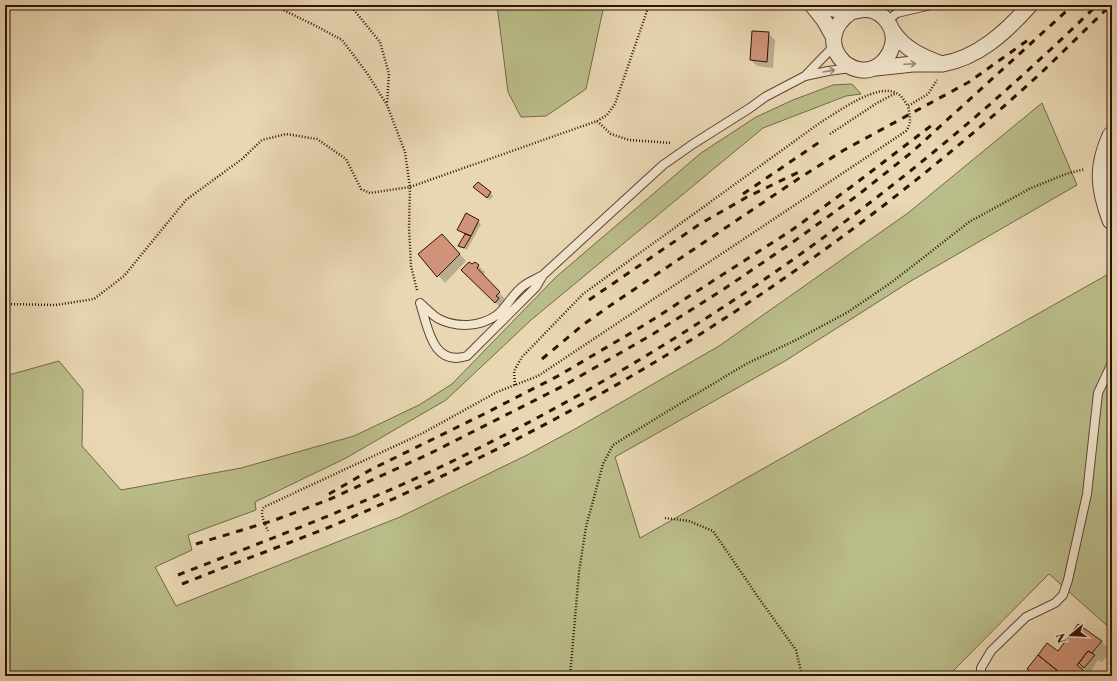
<svg xmlns="http://www.w3.org/2000/svg" width="1117" height="681" viewBox="0 0 1117 681" font-family="'Libre Caslon Text',serif">
<style>
.green{fill:#babd8a;stroke:#746847}
.shadow{fill:#0003}
.building{fill:#d09278;stroke:#2f1304}
.lines{fill:none;stroke-linecap:round;stroke-linejoin:round}
.service-casing{stroke:#5e4430;stroke-width:10}
.minor-casing{stroke:#5e4430;stroke-width:17}
.tertiary-casing{stroke:#5e4430;stroke-width:21}
.path{stroke:#2f1304;stroke-width:2.5;stroke-dasharray:1 2;stroke-linecap:butt}
.service{stroke:#f1e5ce;stroke-width:8}
.minor{stroke:#f1e5ce;stroke-width:15}
.tertiary{stroke:#f1e5ce;stroke-width:19}
.rail{stroke:#2f1304;stroke-width:3;stroke-dasharray:7 7;stroke-linecap:butt}
.oneway{stroke:#9a8673}
</style>
<rect width="100%" height="100%" fill="#e9d7b3"/>
<filter id="stains"><feTurbulence type="fractalNoise" baseFrequency=".005" numOctaves="4"/><feColorMatrix values="0 0 0 0 .2 0 0 0 0 .09 0 0 0 0 .02 0 0 0 .5 -.17"/></filter>
<radialGradient id="worn" r=".72"><stop offset=".6" stop-color="#630" stop-opacity="0"/><stop offset="1" stop-color="#630" stop-opacity=".3"/></radialGradient>
<path class="green" d="M497,5h107l-18,84 -40,27 -25,1 -13,-25z
M852,84l9,10 -15,2 -83,32 -232,192 -85,80 -100,58 -91,44 1,8 -68,25 4,15 -37,17 21,39 224,-89 127,-62 48,-26 144,-83 189,-133 134,-110 35,82 -166,96 -126,80 -170,96 25,81 472,-266v358l-63,-56 -101,102h-943v-300l54,-15 24,29 -1,56 39,44 120,-22 113,-32 65,-31 33,-21 104,-107 145,-124 55,-36 37,-17 40,-15z"/>
<path class="shadow" d="M768,33l7,7 -2,28 -16,-2 -6,-6z
M478,190l12,3 3,3 -3,4z
M478,221l3,3 -14,26 -4,-2 -3,-3 5,-10 -7,-6z
M449,242l17,19 -21,22 -25,-29z
M473,266h6l6,6 -2,4 22,23 -3,4 3,2 -3,4 -39,-39z
M1101,641l10,10 -9,11 -4,-2 -10,16h-52l-7,-7 30,-17z"/>
<path class="building" d="M752,31l17,1 -2,30 -17,-2z
M478,182l13,10 -4,6 -14,-11z
M466,213l13,7 -8,16 -14,-6z
M442,234l18,20 -23,23 -19,-23z
M465,234l6,2 -7,12 -6,-2z
M469,262l3,2 3,-2 4,3 -2,3 23,24 -4,4 3,2 -4,5 -34,-33z
M1078,624l24,17 -10,12 -4,-2 -11,14 6,5 -4,6h-15l-26,-21 9,-12 11,8z
M1088,651l7,4 -11,13 -5,-5z
M1038,655l26,21h-27l-10,-7z"/>
<g class="lines">
<g class="service-casing">
<path id="service" d="M887,21l10,-8 34,-8
M834,46l-29,30 23,-5 23,-3
M543,275c-7,4 -15,7 -21,12 -10,8 -15,20 -25,28 -17,12 -40,13 -58,4 -7,-4 -13,-11 -19,-16 8,24 12,64 47,53l69,-69 7,-12 120,-110 30,-21 57,-36 15,-11 40,-21
M981,676v-8l10,-17 35,-34 29,-14 8,-8 5,-15 19,-86 11,-101 14,-30"/>
</g>
<g class="minor-casing">
<path id="minor" d="M812,5l12,15 9,16
M819,5c10,3 20,6 30,7 7,0 13,-4 21,-2 14,3 25,18 23,32 -1,8 -5,15 -11,21 -29,25 -73,-22 -31,-51
M942,64c36,-6 64,-32 88,-59
M876,68l37,-4h29c-20,-7 -38,-15 -50,-34"/>
</g>
<g class="tertiary-casing">
<path id="tertiary" d="M1112,136c-14,31 -12,52 0,84"/>
</g>
<path class="path" d="M273,5l43,21 26,14 25,33 20,32 18,47 5,35 -1,40 2,39 6,24
M350,5l30,37 9,32 -2,30
M597,121l10,-6 8,-11 34,-99
M830,134l47,-31 19,-10
M5,304l51,1 38,-6 30,-23 62,-76 56,-41 20,-19 24,-6 31,5 29,20 15,30 9,4 40,-6 187,-66 14,13 18,6 43,3
M515,385l-1,-14 8,-14 61,-63 238,-172c17,-10 58,-41 77,-28 5,3 7,8 10,12
M665,518l24,3 24,10 45,66 38,53 6,26
M268,531c-3,-7 -9,-18 -4,-24l159,-74 74,-41 41,-16 368,-245c6,-8 4,-15 2,-25l20,-12 9,-14
M570,676l9,-104 7,-45 17,-63 10,-19 55,-34 78,-47 50,-24 52,-28 44,-30 77,-60 62,-34 35,-14 19,-5"/>
<use href="#service" class="service"/>
<use href="#minor" class="minor"/>
<use href="#tertiary" class="tertiary"/>
<path class="rail" d="M743,194l81,-55
M589,300l111,-76 47,-27 52,-25
M542,359l42,-35 27,-19 187,-126 46,-29 125,-68 59,-42
M329,494l43,-25 110,-54 76,-39 88,-52 146,-94 59,-43 85,-65
M196,544l79,-24 53,-20 101,-46 134,-68 90,-52 71,-45 69,-47 65,-47 54,-43 161,-147
M178,575c102,-40 205,-78 303,-128 227,-114 435,-264 616,-442
M182,584c50,-20 100,-38 150,-58 51,-22 101,-45 151,-70 202,-99 395,-233 560,-385 23,-22 45,-44 68,-66"/>
</g>
<defs><path id="oneway-shaft" d="M-6 0H5M1.5-3L5.5 0L1.5 3" fill="none" stroke-width="1.6" stroke-linecap="round" stroke-linejoin="round"/></defs>
<g class="oneway">
<use href="#oneway-shaft" transform="translate(910 64) rotate(-3)"/>
<use href="#oneway-shaft" transform="translate(829 71) rotate(-10)"/>
</g>
<rect width="1117" height="681" fill="none" stroke="#e9d7b3" stroke-width="20"/>
<rect x="6" y="6" width="1105" height="669" fill="none" stroke="#2f1304" stroke-width="2"/>
<rect x="10" y="10" width="1097" height="661" fill="none" stroke="#2f1304"/>
<g transform="translate(1071 635) rotate(252)" stroke="#f1e5ce" stroke-width="3" paint-order="stroke">
<path d="M0-3L7 15L0 10L-7 15Z" fill="#2f1304"/>
<text y="-6" font-size="11" font-weight="bold" text-anchor="middle" fill="#2f1304">N</text>
</g>
<rect width="100%" height="100%" filter="url(#stains)"/>
<rect width="100%" height="100%" fill="url(#worn)"/>
</svg>
